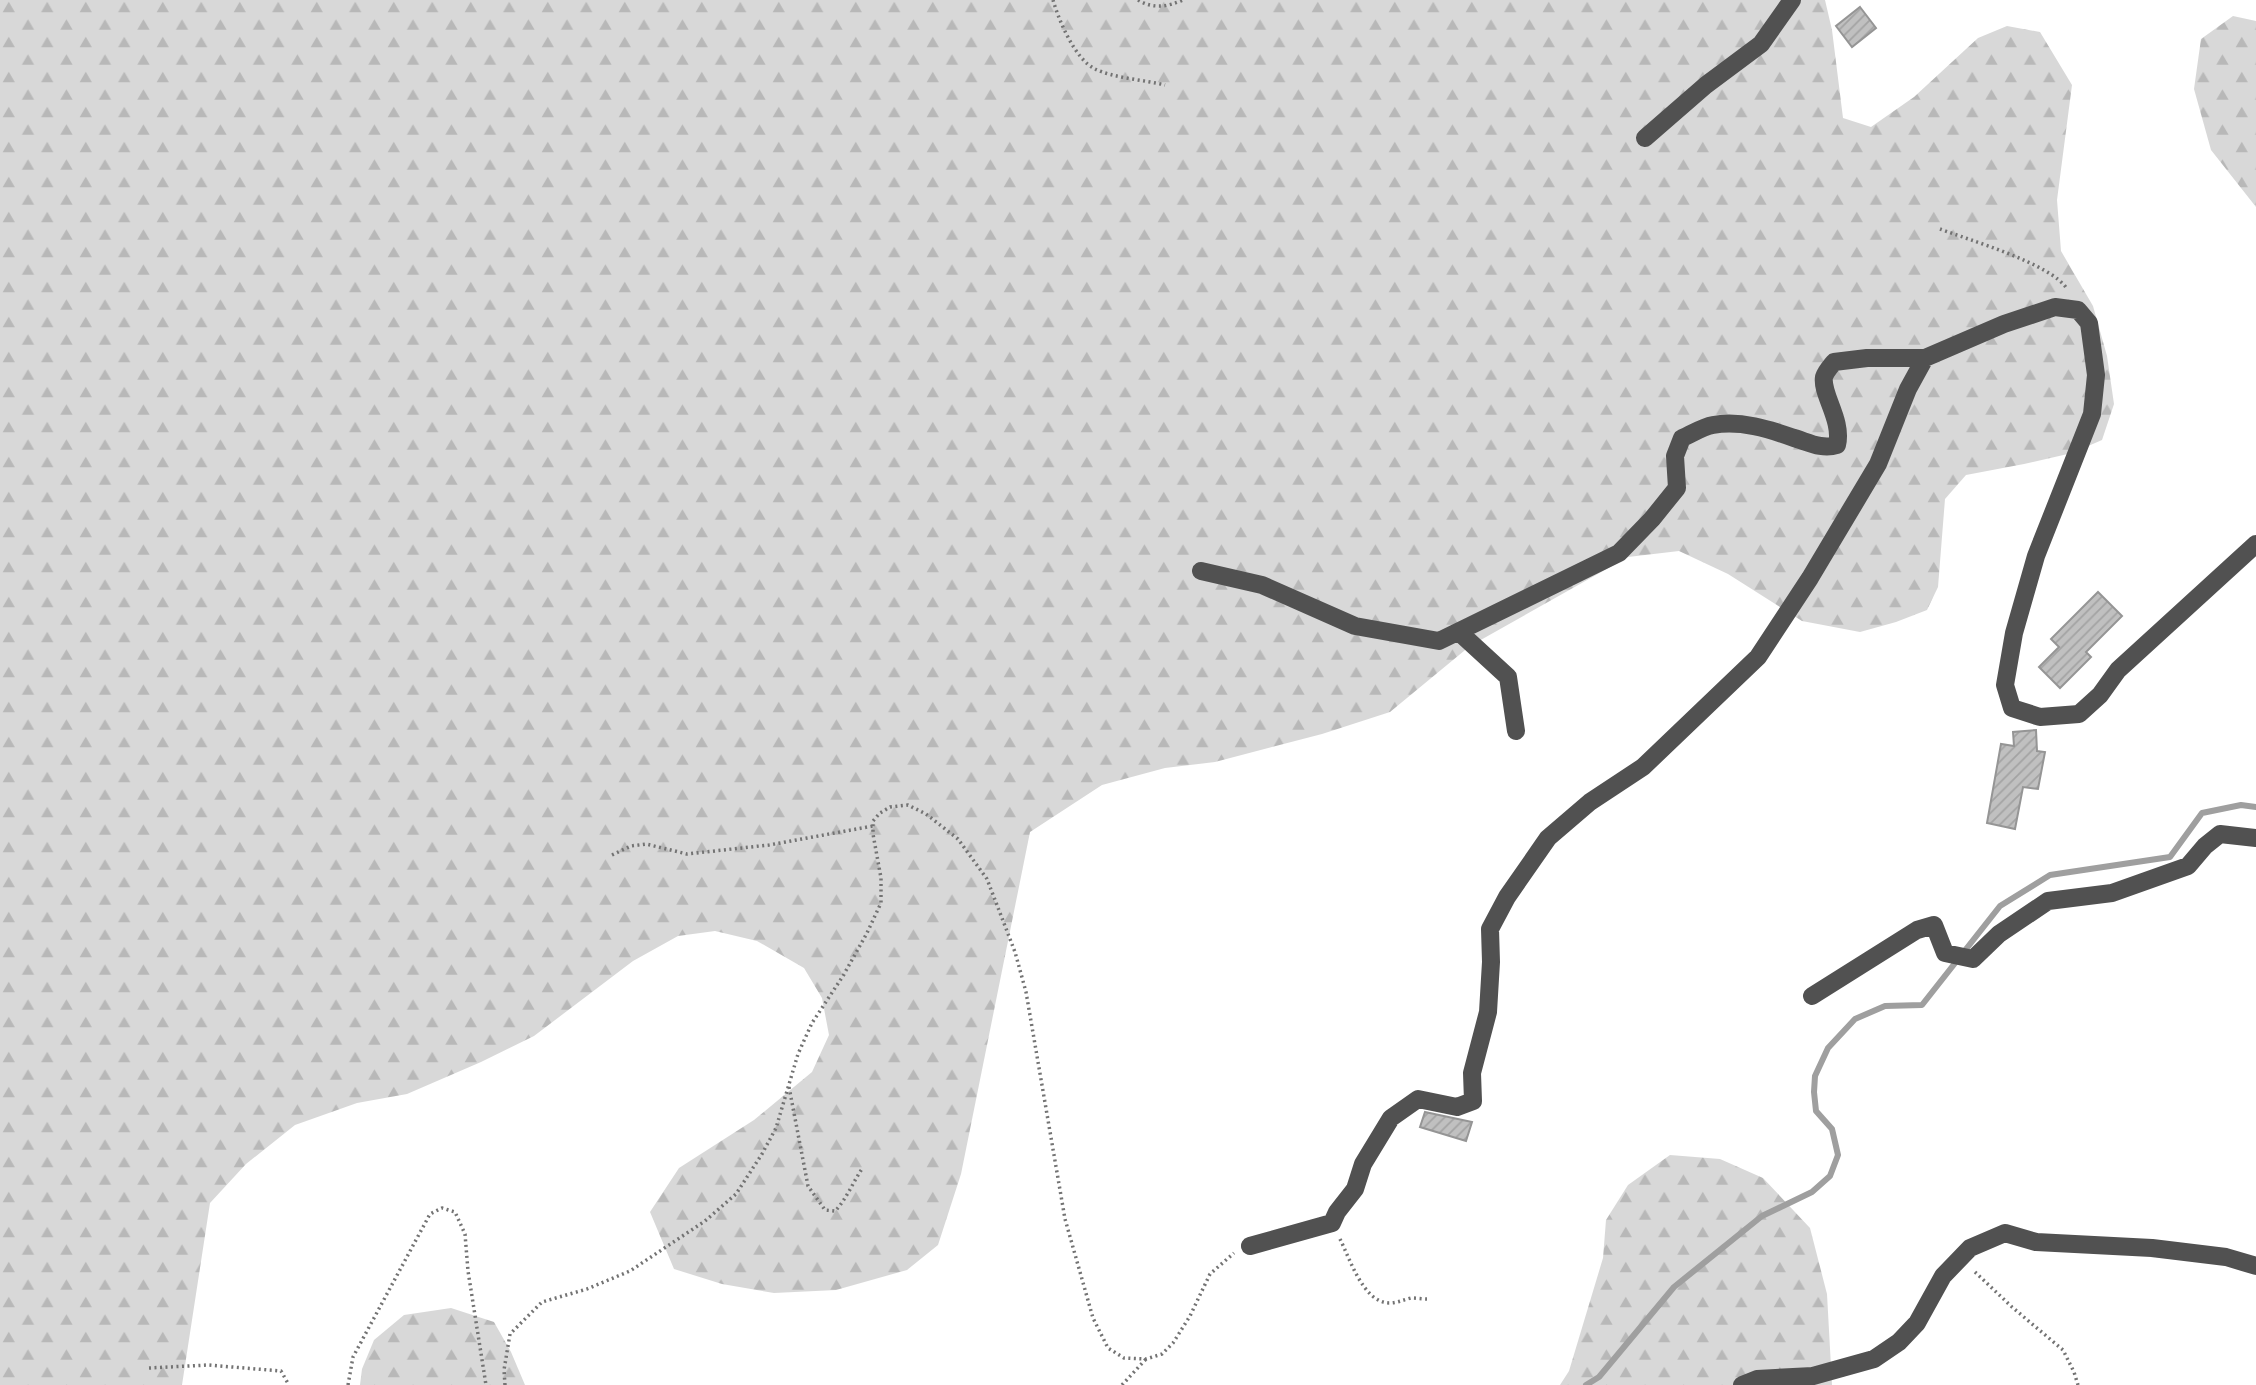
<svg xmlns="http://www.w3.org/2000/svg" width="2256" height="1385" viewBox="0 0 2256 1385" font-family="'Work Sans',sans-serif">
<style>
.forest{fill:url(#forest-firs)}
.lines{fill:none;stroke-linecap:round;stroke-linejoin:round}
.stream{stroke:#9f9f9f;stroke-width:6}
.building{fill:url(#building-hatch);stroke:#959595;stroke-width:2}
.path{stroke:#737373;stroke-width:3.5;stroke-dasharray:2 3.5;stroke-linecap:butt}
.minor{stroke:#515151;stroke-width:18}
</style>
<defs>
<pattern id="forest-firs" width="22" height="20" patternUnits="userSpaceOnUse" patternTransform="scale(1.75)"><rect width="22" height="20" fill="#d8d8d8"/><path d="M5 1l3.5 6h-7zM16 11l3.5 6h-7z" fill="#b8b8b8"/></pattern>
<pattern id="building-hatch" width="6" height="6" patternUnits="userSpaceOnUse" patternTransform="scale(1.75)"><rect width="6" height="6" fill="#c0c0c0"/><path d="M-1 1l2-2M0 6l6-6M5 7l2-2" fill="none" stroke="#a3a3a3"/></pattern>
</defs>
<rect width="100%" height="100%" fill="#fff"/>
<path class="forest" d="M0,0h1825l7,30 11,88 28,9 43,-30 64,-59 29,-12 33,6 32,53 -15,115 4,51 32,55 14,50 7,48 -12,36 -30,13 -48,11 -58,11 -21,24 -7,88 -11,23 -31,12 -36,10 -58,-11 -74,-47 -49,-23 -51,6 -158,89 -80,66 -68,22 -107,28 -50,6 -63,17 -72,47 -69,342 -23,71 -31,25 -71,20 -62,3 -52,-9 -48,-15 -24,-57 29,-44 75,-48 58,-48 17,-37 -7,-37 -18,-30 -47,-27 -42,-10 -37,5 -45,25 -99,75 -53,26 -74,32 -50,9 -62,22 -49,39 -36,39 -28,182h-182z
M2233,16l23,5v186l-45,-57 -17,-61 7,-50z
M1670,1155l50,4 43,19 47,50 17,66 5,91h-272l9,-14 34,-113 3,-38 22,-35z
M451,1308l43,14 17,30 14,33h-165l2,-16 12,-29 30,-25z"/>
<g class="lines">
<path class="stream" d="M1586,1385l13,-8 75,-90 88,-71 50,-24 18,-16 8,-21 -6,-26 -16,-18 -2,-19 1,-16 13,-28 27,-29 30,-13 37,-1 78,-99 50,-31 120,-18 32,-44 39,-8 15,2"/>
</g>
<path class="building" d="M1860,7l16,21 -24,19 -16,-21z
M2098,592l24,24 -36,36 5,5 -31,31 -21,-21 20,-20 -8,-8z
M2036,730l1,21 8,1 -7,37 -15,-2 -8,42 -28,-6 14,-79 13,2 -1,-14z
M1425,1112l47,10 -6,19 -46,-14z"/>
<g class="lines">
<path class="path" d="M1053,0c6,21 22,59 42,69 18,9 50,11 70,16
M1138,0c15,9 29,7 45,0
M1940,229c29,11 112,35 127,60
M612,855l19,-9 15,-2 41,10 82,-9 104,-19
M789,1087l19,99 17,24 10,1c11,-11 18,-29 27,-42
M1340,1239c10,20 23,63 49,64 8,0 14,-3 22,-5 5,0 11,1 16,1
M1975,1272l37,35 51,43 11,22 4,13
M149,1368l59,-3 73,6 8,14
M348,1385l5,-28 77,-143 12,-6 13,4 10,22 3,37 18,114
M505,1385l-1,-15 6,-36 32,-32 45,-13 43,-18 75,-50 31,-27 26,-40 14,-26 22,-74 14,-31 31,-47 24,-43 14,-30v-25l-8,-44v-13l7,-8 10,-6 18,-2 18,9 32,25 29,40 28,73 11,40 39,227 28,99 15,30 16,10 22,1 16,-5 11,-11 17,-27 20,-42 24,-21
M1122,1385l24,-26"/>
<path class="minor" d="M1645,138l61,-53 55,-41 31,-44
M1201,571l61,14 93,41 84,15 180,-88 33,-34 25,-31 -2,-32 7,-18c10,-4 20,-11 31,-13 27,-5 56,4 81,13 14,4 28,12 43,7 6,-25 -16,-51 -13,-68 2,-6 6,-10 10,-15l33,-4h58l79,-34 51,-17 23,3 11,13 7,52 -4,39 -56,142 -22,77 -9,52 7,23 28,9 39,-3 21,-19 18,-25 138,-126
M1459,632l49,45 8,54
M1812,996l105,-66 17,-5 11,28 28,6 26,-25 49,-33 64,-8 76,-27 17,-20 15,-12 36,4
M1250,1246l82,-23 5,-11 18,-23 8,-25 28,-46 27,-19 39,8 16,-6 -1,-28 16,-61 3,-50 -1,-33 17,-32 41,-59 42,-36 53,-35 115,-110 52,-79 68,-114 30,-75 17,-31
M1742,1385l15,-6 56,-3 61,-17 25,-17 18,-19 26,-47 27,-28 35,-15 31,9 116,6 74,9 30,9"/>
</g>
</svg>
